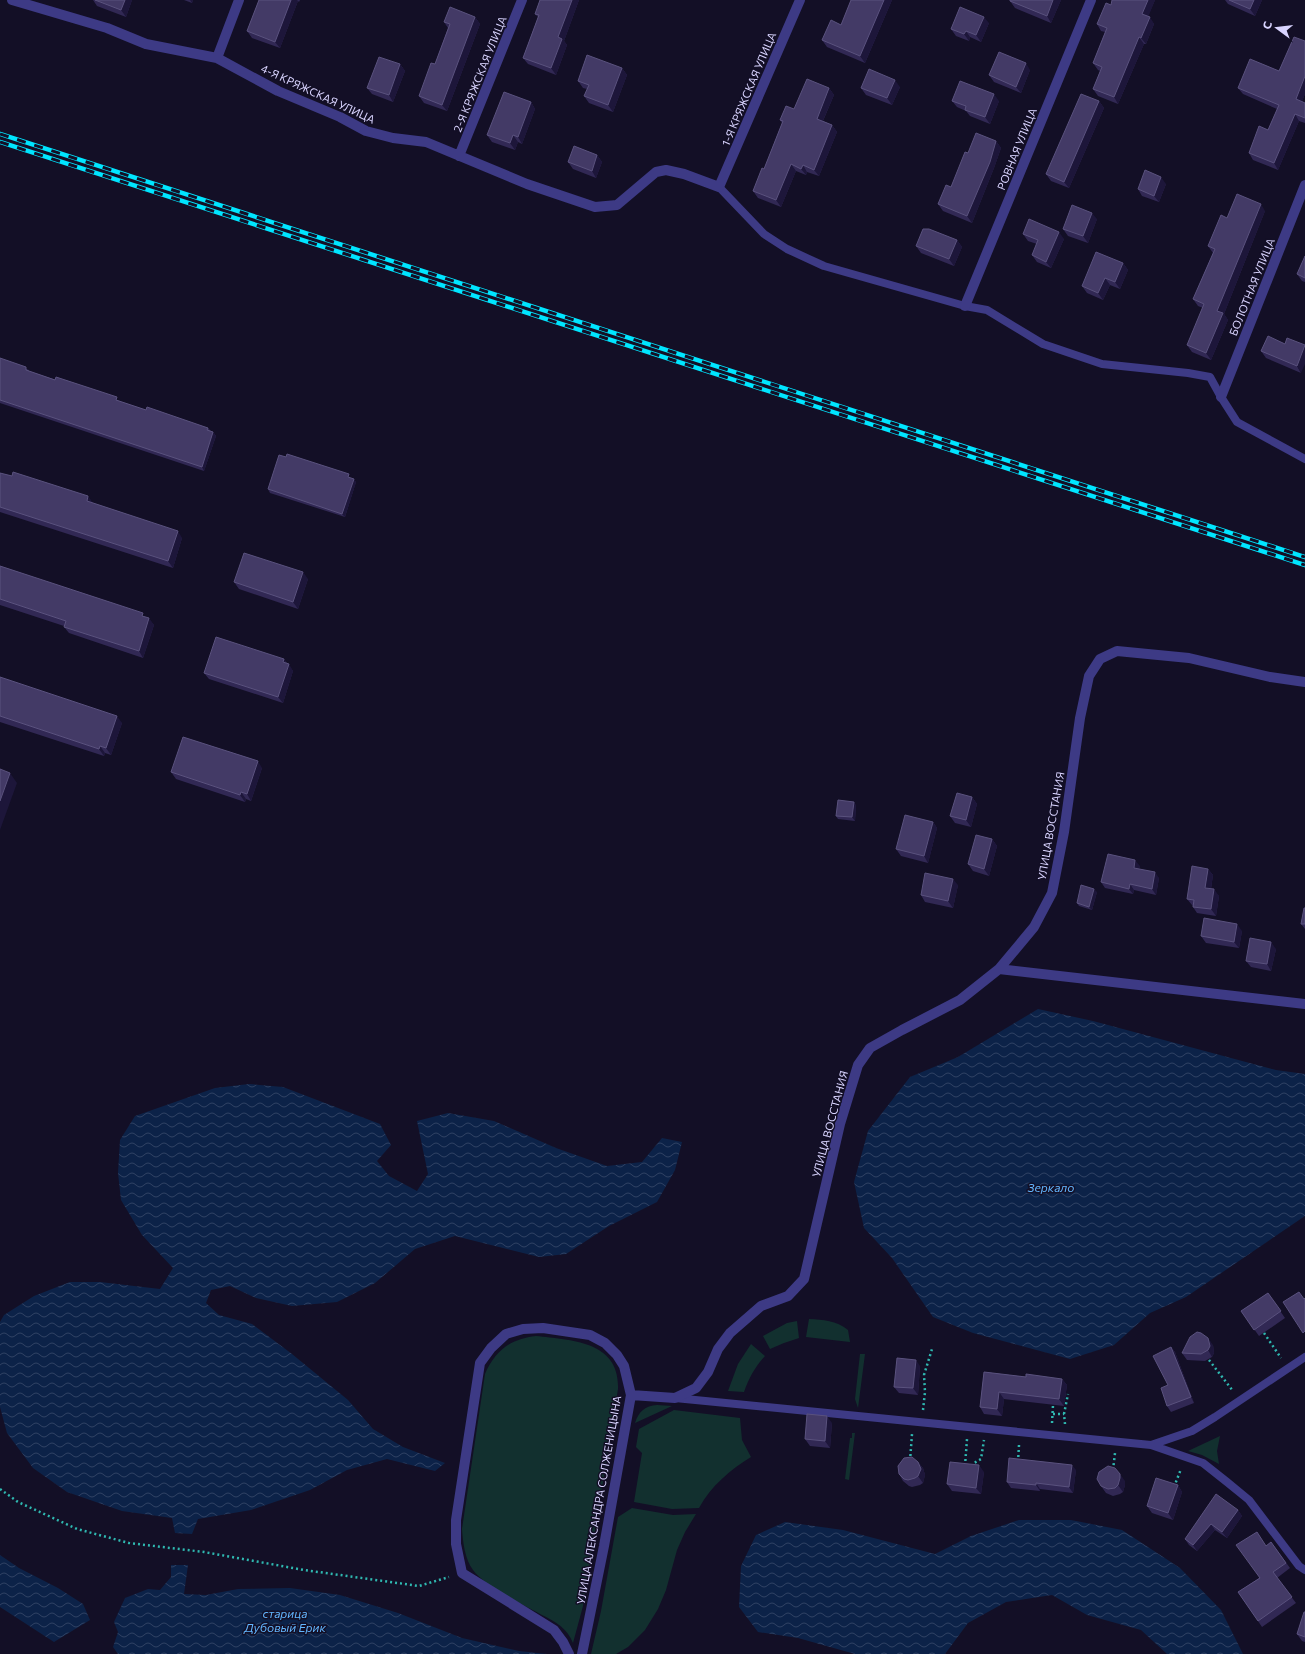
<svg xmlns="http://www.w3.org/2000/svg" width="1305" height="1654" viewBox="0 0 1305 1654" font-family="Commissioner,sans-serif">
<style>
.grass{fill:#12302f}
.water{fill:url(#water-waves)}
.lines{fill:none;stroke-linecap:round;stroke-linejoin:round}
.path{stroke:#2fb8b0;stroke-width:2.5;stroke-dasharray:2 3;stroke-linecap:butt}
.service{stroke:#3d3a85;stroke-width:8}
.minor{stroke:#3d3a85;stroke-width:10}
.rail-casing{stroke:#00e5ff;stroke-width:4.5}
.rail{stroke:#130f26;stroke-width:3;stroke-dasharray:9;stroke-linecap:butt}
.wall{fill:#312854}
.shaded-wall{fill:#1d163a}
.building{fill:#433a66;stroke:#5a527e}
.labels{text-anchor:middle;stroke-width:3;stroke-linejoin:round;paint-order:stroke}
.street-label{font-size:11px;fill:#d9d4ff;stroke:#130f26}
.water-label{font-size:12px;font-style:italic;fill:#62b6ff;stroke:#130f26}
</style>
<defs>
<pattern id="water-waves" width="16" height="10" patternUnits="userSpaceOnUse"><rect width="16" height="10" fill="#0c2248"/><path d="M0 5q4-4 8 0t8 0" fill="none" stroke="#2f4163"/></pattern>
</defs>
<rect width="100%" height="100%" fill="#130f26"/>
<path class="grass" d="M809,1319c14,1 27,1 39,11l2,12 -44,-5z
M797,1321l2,17 -15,5 -14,6 -7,-13 24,-13z
M536,1336c35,4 84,5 82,53l-35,217 -10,37c-6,-15 -17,-21 -31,-28 -17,-9 -59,-30 -69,-45 -8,-11 -10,-27 -11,-41l23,-155c10,-23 25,-35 51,-38z
M751,1344l14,12c-10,11 -16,22 -21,36l-16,-1 10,-27z
M860,1354h5l-7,54 -3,-9z
M657,1405l15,1 -37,17c4,-12 10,-17 22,-18z
M674,1410l66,8 2,22 9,17c-21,13 -40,29 -52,51l-27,1 -38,-7 8,-49 -6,-6 3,-18z
M852,1433h3l-6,47 -4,-1 5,-41h2z
M1220,1436l-3,15 2,13 -17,-9 -14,-4z
M632,1508l41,7 23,-1 -11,18 -8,18 -11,40 -8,19 -13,21 -17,17 -12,7h-25l10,-43 17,-94z"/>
<path class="water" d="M1038,1009l55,12 183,49 29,4v142l-119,81 -36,16 -36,32 -44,14 -97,-26 -40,-16 -41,-59 -28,-30 -10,-46 14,-51 42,-54 48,-20z
M249,1084l34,3 97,37 11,21 -14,16 12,15 28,15 11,-17 -11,-53 31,-8 46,8 62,27 51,18 35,-4 20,-24 20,4 -7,28 -18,32 -48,24 -43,28 -27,3 -84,-21 -40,13 -40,34 -38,19 -45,4 -36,-8 -26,-12 -19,4 -5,13 13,12 33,9 40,30 56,46 25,29 30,18 42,16 -10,8 -48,-12 -40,11 -37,20 -59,20 -53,9 -6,15 -17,-1 -3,-15 -50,-7 -55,-19 -34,-24 -26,-35 -7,-26v-85l4,-7 30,-19 36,-14h30l60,7 13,-21 -31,-33 -21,-35 -3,-27 2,-33 15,-24 80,-28z
M1019,1520h52l51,10 58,38 41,42 22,44h-76l-26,-24 -54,-15 -35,-20 -46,7 -38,21 -23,31h-90l-57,-16 -40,-6 -19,-25 2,-41 15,-31 29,-13 58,8 92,24 36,-18z
M0,1555l19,13 39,20 25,16 7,16 -36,22 -54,-35z
M171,1565h17l-4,29 22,1 32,-6 52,-1 50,7 58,18 64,25 57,13 28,3h-429l-5,-7 5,-15 -4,-10 11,-24 23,-9 12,1 11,-13z"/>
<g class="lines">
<path class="path" d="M1264,1333l17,25
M1209,1360l24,31
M923,1410l2,-18 -1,-17 8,-26
M1053,1414h11
M1052,1423l1,-18
M1065,1424l-1,-10 4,-20
M910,1461l2,-27
M1018,1462l1,-17
M965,1466l2,-27
M973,1467l1,-4 7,-4 3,-19
M1113,1470l2,-17
M1174,1487l7,-18
M0,1489l18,13 59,27 52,14 75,9 100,18 115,16 30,-9"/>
<path class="service" d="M719,187l45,47 23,15 37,17 141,40 22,4 56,34 59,20 86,9 22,4 11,20 16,25 68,37
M675,1398l476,47 52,18 24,19 22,18 50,66 6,4
M1151,1445l41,-14 23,-14 90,-60"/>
<path class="minor" d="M12,0l95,28 39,16 71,14 61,33 62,26 26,14 27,7 33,4 101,42 68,23 22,-2 39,-33 10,-2 18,4 35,13 81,-187
M217,58l22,-58
M459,156l63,-156
M965,306l126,-306
M1221,397l84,-212
M999,969l306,35
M631,1395l44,3 21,-10 12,-16 10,-23 12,-16 31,-27 27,-10 16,-17 36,-155 18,-59 12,-17 32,-18 58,-30 39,-31 35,-42 18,-34 12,-61 16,-114 9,-42 11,-17 17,-8 72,7 81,19 35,5
M569,1654l-6,-12 -9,-12 -92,-57 -6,-29v-24l24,-157 11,-15 15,-14 17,-5 20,-1 47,7 15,8 12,12 7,11 7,29 -27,151 -22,108"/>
<g class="rail-casing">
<path id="rail" d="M0,134l1305,423
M0,142l1305,423"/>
</g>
<use href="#rail" class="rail"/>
</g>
<path class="wall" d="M93,0h39l-6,17 -29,-11z
M184,0h9l-1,3z
M259,0h41l-1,2 -1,-1 -18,47 -28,-10 -5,-7z
M540,0h39l-15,41 3,4 -11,30 -28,-11 -5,-6 15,-41 -3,-3z
M851,0h41l-27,63 -38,-16 -5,-7 19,-15z
M1061,0l-10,23 -36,-15 -5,-7z
M1155,0l-7,16 6,8 -8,20h-2l-26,60 -20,-8 -5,-7 7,-18 -2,-1 -5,-7 12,-31 -4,-1 -4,-7 14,-19z
M1225,0h37l-7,16 -27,-12z
M475,17l5,7 -33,87 -23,-8 -5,-7 16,-32 13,-36 -4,-6z
M989,23l-8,19 -11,-5 -1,4 -13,-5 -5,-7z
M400,64l5,7 -12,31 -21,-8 -5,-6z
M622,68l5,7 -14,37 -24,-9 -5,-7 3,-7 -4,-1 -5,-7z
M1030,70l-9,23 -27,-11 -5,-7z
M900,87l-8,18 -26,-10 -5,-7z
M829,88l5,7 -11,26 9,4 5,7 -18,44 -12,-4 -1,3 -10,-4 -15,36 -23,-9 -5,-7 11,-22 18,-46 -2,-3 14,-11z
M1238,88l67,6 -3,7 3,2v20l-6,-2 -21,49 -25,-10 -4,-7 19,-23 9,-21 -34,-15z
M952,101h47l-9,23 -20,-8 -4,-5 -9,-4z
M1099,101l5,7 -35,80 -18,-7 -5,-7z
M531,102l4,7 -13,35 -4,-2 -3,8 -23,-8 -5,-7z
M996,141l5,7 -7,20 -22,55 -29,-12 -5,-7 13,-17 17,-34z
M597,155l5,7 -6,16 -23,-9 -5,-7z
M1166,184l-7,18 -17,-6 -4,-7z
M1265,211l-41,103 4,6 -17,40 -19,-8 -5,-7 16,-37 -5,-2 -5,-7 20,-46 -5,-7 19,-28z
M1097,219l-9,24 -20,-7 -5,-7z
M1023,234l41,5 -13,29 -14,-6 -5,-7 5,-11 -9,-3z
M957,240l5,7 -8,19 -33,-13 -5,-7z
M1305,256v26l-3,-1 -5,-7z
M1123,263l5,7 -8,19 -10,-4 -7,15 -16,-7 -5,-7z
M1285,344l16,29 -35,-15 -5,-7z
M0,358l29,12v1l91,30h-1l27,9 62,18 3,3 2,1 3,4 -12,35 -204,-68z
M0,473l93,30 89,35 -9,30 -173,-56z
M351,478l5,4 -11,35 -75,-24 -2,-4z
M0,566l146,51 8,8 -11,33 -74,-25 -5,-6v-1l-64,-21z
M308,579l-10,30 -59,-20 -5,-7z
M284,659l9,12 -10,32 -74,-24 -5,-6z
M0,677l122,46 -11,32 -6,-2 -1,3 -104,-34z
M262,768l-11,33 -5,-2 -1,3 -69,-23 -5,-7z
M972,797l5,7 -6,23 -16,-4 -5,-7z
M856,805l-1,16 -17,-2 -2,-3z
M933,822l4,6 -9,35 -27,-7 -5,-7z
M992,839l5,7 -8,30 -16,-5 -5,-7z
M1140,866l-1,3 20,9 -3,17 -22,-5 -1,4 -28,-6 -4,-6z
M1208,869l5,6 -2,14 8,7 -3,20 -19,-3 -4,-6v-1l-1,-1 -5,-6z
M958,885l-5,23 -28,-6 -4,-7z
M1097,892l-5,18 -13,-4 -2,-3z
M1301,924h4v5z
M1242,931l-3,17 -33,-5 -5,-7z
M1276,949l-5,22 -20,-4 -5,-6z
M1268,1293l17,25 -26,18 -18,-25z
M1213,1345l1,8 -2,4 -7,4 -18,-1 -5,-7z
M1171,1347l4,5 19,51 -23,9 -4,-6 1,-21z
M920,1366l-2,29 -19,-2 -5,-6z
M984,1372l42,5 36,2 5,6 -3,21 -60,-7 -2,17 -18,-2 -4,-7z
M832,1423l-2,25 -20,-2 -5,-7z
M918,1462l5,6 2,7 -2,8 -3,2 -8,2 -3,-1 -6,-5 -4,-7z
M1076,1470l-3,23 -33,-4v2l-29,-3 -4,-6z
M984,1472l-3,22 -29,-3 -5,-7z
M1125,1481v4l-2,7 -3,2 -7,2 -7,-3 -5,-7z
M1178,1485l4,7 -9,28 -21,-7 -5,-7z
M1238,1510l4,6 -15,22 -12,-8 -18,21 -8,-6 -4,-6z
M1271,1542l19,26 -13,10 19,25 -34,24 -24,-35 21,-14 8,-32z
M1305,1612v30l-3,-1 -5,-7z"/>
<path class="shaded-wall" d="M125,0h7l-6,17 -5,-7z
M190,0h3l-1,3z
M291,0h6l1,1 -18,47 -5,-6z
M572,0h7l-15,41 3,4 -11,30 -5,-7 7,-31z
M884,0h8l-27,63 -5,-7z
M1053,0h8l-10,23 -4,-7z
M1148,0h7l-8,20 -5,-6z
M1254,0h8l-7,16 -5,-7z
M475,17l5,7 -33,87 -5,-6z
M984,17l5,6 -8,19 -5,-7z
M1150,17l4,7 -8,20 -5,-6z
M966,31l4,6 -1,4 -5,-7z
M1139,37l5,7 -26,60 -4,-7z
M1026,63l4,7 -9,23 -5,-6z
M400,64l5,7 -12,31 -4,-7z
M622,68l5,7 -14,37 -5,-7z
M1305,76v18l-5,12 -4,-7z
M895,80l5,7 -8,18 -5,-7z
M829,88l5,7 -13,30 -4,-6z
M994,94l5,7 -9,23 -5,-7z
M1099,101l5,7 -35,80 -5,-6z
M531,102l4,7 -13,35 -4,-7z
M1295,114l4,7 -21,49 -4,-7z
M832,125l5,7 -18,44 -5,-6z
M513,135l5,7 -3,8 -5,-7z
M996,141l5,7 -7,20 -22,55 -5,-7z
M597,155l5,7 -6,16 -4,-7z
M791,164l5,7 -15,36 -5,-7z
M803,165l4,7 -1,3 -5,-6z
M1161,177l5,7 -7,18 -5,-6z
M1261,204l4,7 -41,103 4,6 -17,40 -5,-7 11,-42z
M1092,213l5,6 -9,24 -5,-7z
M1059,232l5,7 -13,29 -5,-6z
M957,240l5,7 -8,19 -5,-7z
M1123,263l5,7 -8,19 -5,-7z
M1105,278l5,7 -7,15 -5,-7z
M1305,346v18l-4,9 -4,-7z
M213,432l3,4 -12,35 -2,-4z
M354,479l2,3 -11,35 -3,-3z
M88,496l5,7 -6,-2z
M178,531l4,7 -9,30 -5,-7z
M303,572l5,7 -10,30 -5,-7z
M149,618l5,7 -11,33 -4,-7z
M284,659l4,6 1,-1 4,7 -10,32 -5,-6 5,-35z
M117,716l5,7 -11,32 -5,-7z
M100,746l5,7 -1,3 -5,-7z
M258,761l4,7 -11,33 -4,-7z
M10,773l7,10 -17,47v-29z
M241,792l5,7 -1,3 -5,-7z
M972,797l5,7 -6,23 -5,-7z
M854,802l2,3 -1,16 -3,-4z
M933,822l4,6 -9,35 -4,-7z
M992,839l5,7 -8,30 -5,-7z
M1135,860l5,6 -2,8 -4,-6z
M1208,869l5,6 -3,20 -5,-7z
M1155,872l4,6 -3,17 -4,-6z
M953,879l5,6 -5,23 -5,-7z
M1130,884l4,6 -1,4 -4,-5z
M1094,889l3,3 -5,18 -3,-3z
M1214,889l5,7 -3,20 -5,-7z
M1237,924l5,7 -3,17 -5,-6z
M1271,942l5,7 -5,22 -4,-7z
M1208,1338l5,7 1,8 -2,4 -4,-7z
M1171,1347l4,5 19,51 -3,-6z
M916,1360l4,6 -2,29 -5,-7z
M1062,1379l5,6 -3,21 -5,-7z
M999,1392l5,7 -2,17 -5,-7z
M827,1416l5,7 -2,25 -5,-7z
M918,1462l5,6 2,7 -2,8 -5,-7z
M979,1465l5,7 -3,22 -5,-6z
M1072,1465l4,5 -3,23 -4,-6z
M1120,1474l5,7v4l-2,7 -5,-7z
M1036,1483l4,6v2l-4,-6z
M1178,1485l4,7 -9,28 -5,-7z
M1238,1510l4,6 -15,22 -5,-6z
M1211,1524l4,6 -18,21 -4,-6z"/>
<path class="building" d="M95,0h30l-4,10z
M259,0h32l-16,42 -28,-11z
M540,0h32l-14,37 4,2 -11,29 -28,-10 16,-43 -4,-1z
M851,0h33l-24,56 -38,-16 9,-20 10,5z
M1010,0h43l-6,16 -37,-15z
M1112,0h36l-6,14 8,3 -9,21 -2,-1 -25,60 -21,-8 9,-22 -9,-4 14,-35 -10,-4 9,-21 5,2z
M1229,0h25l-4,9z
M450,7l25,10 -33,88 -23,-9 12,-33 4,1 15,-40 -6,-2z
M960,7l24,10 -8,18 -10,-4 -2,3 -13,-5z
M1294,37l11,4v35l-9,23 9,4v15l-10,-4 -21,49 -25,-10 10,-27 9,4 11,-25 -41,-17 12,-29 29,12z
M999,52l27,11 -10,24 -27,-12z
M587,55l35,13 -14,37 -24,-9 5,-11 -11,-4z
M379,57l21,7 -11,31 -22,-7z
M869,69l26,11 -8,18 -26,-10z
M807,79l22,9 -12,31 15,6 -18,45 -11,-5 -2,4 -10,-5 -15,36 -23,-9 9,-23 2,1 19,-48 -3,-1 6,-14 8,3z
M960,81l34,13 -9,23 -20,-7 1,-4 -14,-5z
M504,92l27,10 -13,35 -5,-2 -3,8 -23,-8z
M1081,94l18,7 -35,81 -18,-8z
M976,133l20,8 -6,21 -23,54 -29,-12 8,-19 5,2 14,-35 3,1z
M574,146l23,9 -5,16 -24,-9z
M1145,170l16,7 -7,19 -16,-7z
M1237,194l24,10 -44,107 6,2 -17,40 -19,-8 17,-41 -11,-5 22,-50 -7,-3 13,-31 6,3z
M1072,205l20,8 -9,23 -20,-7z
M1029,219l30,13 -13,30 -14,-7 6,-15 -15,-6z
M923,229h6l28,11 -8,19 -33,-13z
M1096,252l27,11 -8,19 -10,-4 -7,15 -16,-7z
M1305,256v22l-8,-4z
M1268,336l17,8 2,-6 18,7 -8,21 -36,-15z
M0,358l26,9v3l29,10 1,-3 61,20 -1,3 30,10 1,-3 61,21 -1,2 6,2 -11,35 -202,-67z
M287,454l62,20 -1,3 6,2 -12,35 -74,-25 11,-34 7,2z
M13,472l75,24 -1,5 91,30 -10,30 -168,-54v-34l12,3z
M244,553l59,19 -10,30 -59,-20z
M0,566l143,47 -1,3 7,2 -10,33 -75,-24 2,-6 -66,-22z
M216,637l68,22 -1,3 6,2 -11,33 -74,-24z
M0,677l117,39 -11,32 -6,-2 -1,3 -99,-33z
M183,737l75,24 -11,33 -6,-2 -1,3 -69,-23z
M0,769l10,4 -10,28z
M957,793l15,4 -6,23 -16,-4z
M838,800l16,2 -2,15 -16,-1z
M905,815l28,7 -9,34 -28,-7z
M976,835l16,4 -8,30 -16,-5z
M1108,854l27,6 -1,8 21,4 -3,17 -22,-5 -1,5 -28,-7z
M1192,866l16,3 -3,19 9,1 -3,20 -18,-2 1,-7 -7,-1z
M925,873l28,6 -5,22 -27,-6z
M1081,885l13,4 -5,18 -12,-4z
M1304,908h1v16h-4z
M1204,918l33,6 -3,18 -33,-6z
M1250,938l21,4 -4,22 -21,-3z
M1299,1292l5,7 1,-1v33l-2,2 -20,-31z
M1268,1293l13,18 -27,19 -13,-19z
M1197,1332l4,1 7,5 2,8 -2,4 -7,4 -19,-1 8,-16z
M1171,1347l20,50 -24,9 -6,-18 7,-3 -15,-29z
M897,1358l19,2 -3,28 -19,-1z
M984,1372l42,5v-3l36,5 -3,20 -60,-7 -2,17 -17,-2z
M807,1414l20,2 -2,25 -20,-2z
M912,1457l6,5 3,7 -3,7 -3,2 -7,2 -4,-1 -5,-5 -1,-8 6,-8z
M1009,1458l63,7 -3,22 -33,-4v2l-29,-3z
M950,1462l29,3 -3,23 -29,-4z
M1108,1466l7,2 5,6v4l-2,7 -3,3 -7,1 -7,-3 -4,-7 2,-7z
M1156,1478l22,7 -10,28 -21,-7z
M1216,1494l22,16 -16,22 -11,-8 -18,21 -8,-6z
M1257,1532l9,14 5,-4 15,21 -13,9 19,25 -34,24 -20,-29 22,-14 -24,-33z
M1304,1612h1v25l-8,-3z"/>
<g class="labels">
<g class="street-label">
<text transform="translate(480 74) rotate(-68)" y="4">2-Я КРЯЖСКАЯ УЛИЦА</text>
<text transform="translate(749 89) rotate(-67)" y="4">1-Я КРЯЖСКАЯ УЛИЦА</text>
<text transform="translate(318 94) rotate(25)" y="4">4-Я КРЯЖСКАЯ УЛИЦА</text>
<text transform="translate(1017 149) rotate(-68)" y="4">РОВНАЯ УЛИЦА</text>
<text transform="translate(1252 287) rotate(-68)" y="4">БОЛОТНАЯ УЛИЦА</text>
<text transform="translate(1051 826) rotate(-80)" y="4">УЛИЦА ВОССТАНИЯ</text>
<text transform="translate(830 1124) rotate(-75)" y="4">УЛИЦА ВОССТАНИЯ</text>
<text transform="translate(599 1500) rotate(-80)" y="4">УЛИЦА АЛЕКСАНДРА СОЛЖЕНИЦЫНА</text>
</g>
<g class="water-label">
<text x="1051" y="1192">Зеркало</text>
<text x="285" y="1618">старица<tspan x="285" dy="14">Дубовый Ерик</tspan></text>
</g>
</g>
<g transform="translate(1277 28) rotate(285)" stroke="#130f26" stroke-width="3" paint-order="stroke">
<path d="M0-3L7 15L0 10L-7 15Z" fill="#d9d4ff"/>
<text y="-6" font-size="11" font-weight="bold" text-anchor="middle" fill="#d9d4ff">С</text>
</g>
</svg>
